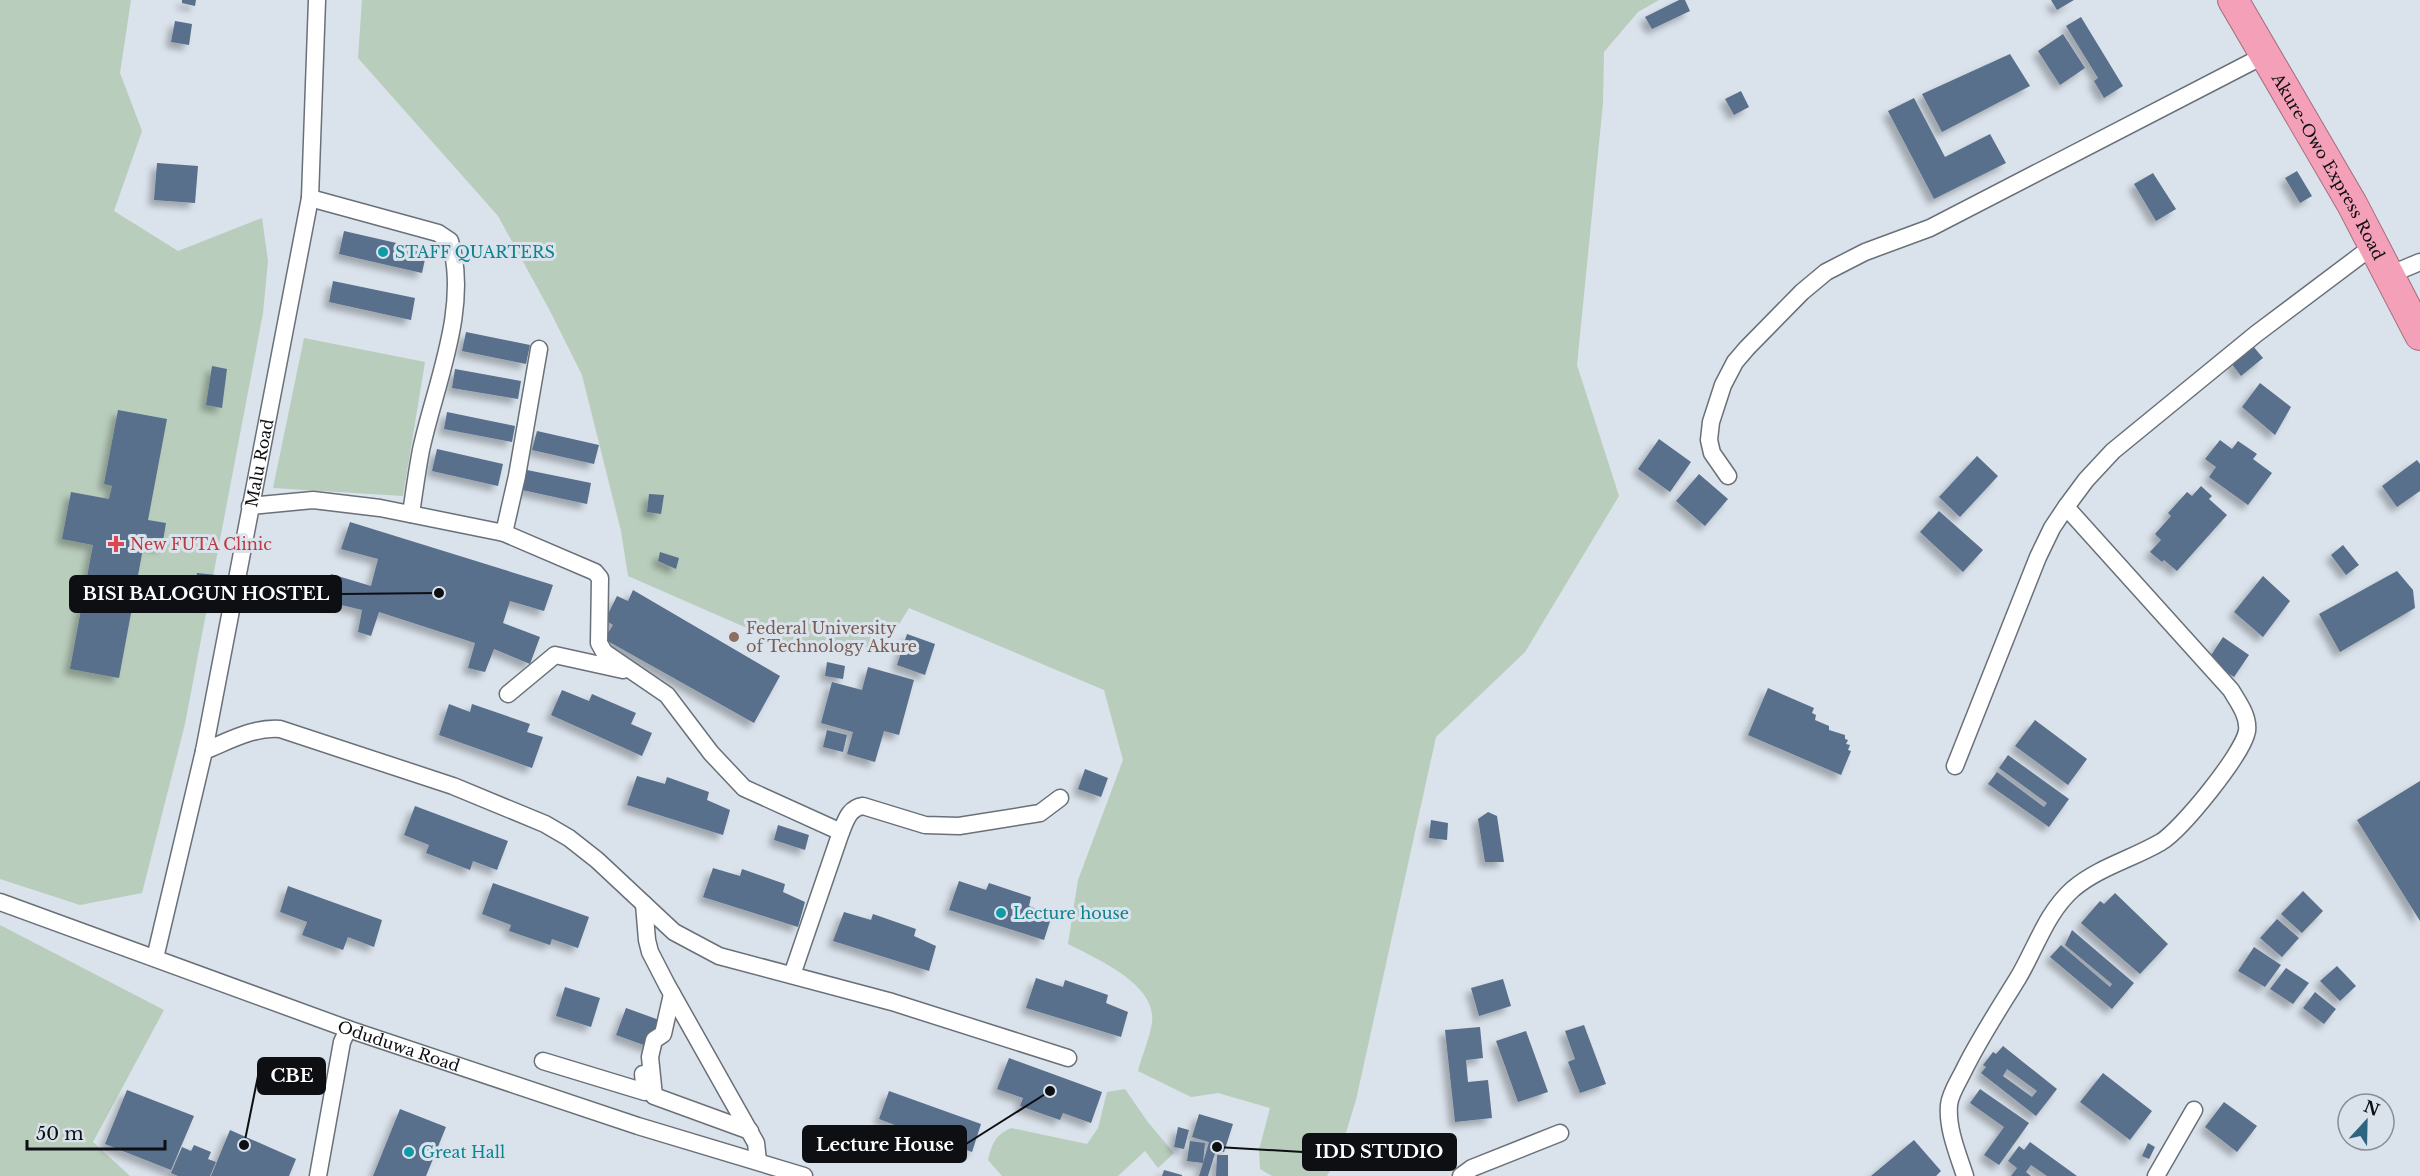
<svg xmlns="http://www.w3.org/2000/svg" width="2420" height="1176" viewBox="0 0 2420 1176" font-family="'Libre Baskerville',serif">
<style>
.green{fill:#b8cdbc}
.building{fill:#586f8c;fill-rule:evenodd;filter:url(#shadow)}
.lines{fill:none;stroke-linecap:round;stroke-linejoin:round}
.street-casing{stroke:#697078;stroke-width:19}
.highway-casing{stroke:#a36d7e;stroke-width:32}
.street{stroke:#fff;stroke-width:16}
.highway{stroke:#f4a0b8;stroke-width:30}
.culture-dot{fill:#0f9aa8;stroke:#dae2eb;stroke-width:2}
.health-dot{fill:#e0444e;stroke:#dae2eb;stroke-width:2}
.education-dot{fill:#8d6e63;stroke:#dae2eb;stroke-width:2}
.labels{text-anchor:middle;stroke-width:6;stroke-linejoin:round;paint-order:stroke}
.street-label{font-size:16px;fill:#0d0f12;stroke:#dae2eb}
.culture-label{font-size:16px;fill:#0d838f;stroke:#dae2eb;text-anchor:start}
.health-label{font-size:16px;fill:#be3a42;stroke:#dae2eb;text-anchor:start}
.education-label{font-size:16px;fill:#785e54;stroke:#dae2eb;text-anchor:start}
.leader{fill:none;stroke:#0d0f12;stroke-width:2}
.callout-dot{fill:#0d0f12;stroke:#dae2eb;stroke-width:2}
.callout{fill:#0d0f12;stroke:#0d0f12;stroke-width:2}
.callout-label{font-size:18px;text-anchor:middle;font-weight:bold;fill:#fff}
</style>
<defs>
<filter id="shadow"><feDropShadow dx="-5.5" dy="5.5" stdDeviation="3" flood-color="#0004"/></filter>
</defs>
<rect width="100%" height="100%" fill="#dae2eb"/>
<path class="green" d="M0,0h131l-11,73 22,58 -28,80 64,40 84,-33 6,43 -5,52 -78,411 -43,169 -62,12 -80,-26z
M362,0h1297l-21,12 -34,40 -1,51 -26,262 42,131 -94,156 -89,85 -80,363 -17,55 -12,21h-55l-12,-7 -1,-19 11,-42 -52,-15 -27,4 -53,-26c4,-16 12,-33 14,-49 5,-38 -57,-64 -84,-78l10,-64 45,-120 -19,-70 -195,-82 -24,39 -99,-2 -158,-69 -7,-45 -39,-156 -33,-66 -51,-93 -140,-158z
M304,338l121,24 -22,134 -130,-8z
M0,925l164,85 -71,132 37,34h-130z
M1125,1089l22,32 27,32 -16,15 -13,-17 -27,25h-116l-14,-16c4,-16 7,-25 23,-32l76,16 11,-16 9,-36z"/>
<path class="building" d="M182,0h14l-1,6 -13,-3z
M1679,0h6l5,11 -38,18 -7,-12z
M2051,0h23l-17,10z
M2081,17l42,69 -19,12 -10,-17 4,-3 -32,-52z
M175,21l17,3 -3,21 -18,-3z
M2063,34l22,34 -25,17 -22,-34z
M2010,54l20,32 -88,46 -20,-38z
M1741,91l8,16 -15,8 -9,-16z
M1914,98l31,59 45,-23 16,29 -72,36 -46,-88z
M157,163l41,3 -3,37 -41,-3z
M2297,171l15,25 -12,7 -15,-25z
M2153,173l23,36 -20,12 -22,-37z
M344,231l83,19 -5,23 -83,-19z
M333,281l82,17 -4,22 -82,-18z
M466,332l64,13 -4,19 -64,-13z
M2253,346l10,12 -22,18 -10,-13z
M212,366l15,3 -5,39 -16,-3z
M455,369l66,12 -3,18 -66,-11z
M2260,383l31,24 -16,28 -33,-28z
M118,410l49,9 -19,101 18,3 -4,24 -18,-4 -25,135 -49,-9 23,-124 -31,-6 9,-47 38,7 3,-13 -8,-2z
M447,412l68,14 -3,16 -68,-13z
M537,431l62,14 -5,19 -62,-14z
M1659,439l32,23 -21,30 -32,-23z
M2220,440l12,9 6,-8 19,13 -4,5 19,14 -24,32 -39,-28 7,-10 -11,-8z
M437,449l66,15 -5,22 -66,-15z
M1977,456l21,20 -38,41 -21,-20z
M2417,460l3,4v27l-23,16 -15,-21z
M527,470l64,13 -4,21 -65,-14z
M1699,474l29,25 -23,27 -29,-25z
M2201,486l11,10 -3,3 18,16 -50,56 -13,-11 -2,2 -12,-10 11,-12 -6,-6 16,-18 -3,-3 19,-21 5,4z
M649,494l15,1 -3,19 -14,-2z
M1939,511l44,39 -20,22 -43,-40z
M350,522l203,63 -9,26 -34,-10 -7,22 37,14 -10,27 -36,-15 -9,23 -17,-4 7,-25 -96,-31 -8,24 -13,-4 4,-22 -37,-9 6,-27 40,12 7,-27 -37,-10z
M2343,545l16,20 -13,10 -15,-20z
M660,552l19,6 -3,11 -18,-8z
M2397,571l16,19 2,18 -75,44 -21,-38z
M197,573l19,2 -4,29 -18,-3z
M2263,576l27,25 -27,36 -29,-25z
M633,590l147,86 -26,47 -150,-84 9,-14 -8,-5 12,-24 11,5z
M907,634l28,10 -10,31 -28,-10z
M2223,637l26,18 -15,22 -26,-17z
M827,662l18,4 -2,13 -18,-3z
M868,667l46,13 -15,55 -15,-4 -9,31 -28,-8 6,-22 -32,-9 11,-41 30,8z
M1768,688l46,20 -2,5 4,2 -1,5 14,6v4l16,5v4l3,1 -2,4 4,1 -2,5 3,1 -10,24 -93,-40z
M562,690l27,11 3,-7 44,19 -5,11 21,9 -10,23 -91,-41z
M449,704l21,8 2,-8 58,20 -3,8 16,5 -11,31 -93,-33z
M2035,720l52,39 -19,26 -53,-39z
M827,730l20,5 -4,17 -20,-5z
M2008,755l61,44 -20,28 -61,-43 9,-12 47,35 3,-4 -48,-35z
M1085,769l23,9 -7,19 -23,-8z
M637,776l28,8 2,-7 42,15 -2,8 23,10 -7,25 -96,-30z
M2420,781v140l-63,-101z
M415,806l93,35 -11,29 -24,-9 -3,9 -44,-17 3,-8 -25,-10z
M1488,812l9,4 7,46h-19l-7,-43z
M1431,820l17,3 -1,17 -18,-2z
M778,825l31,10 -4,15 -31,-10z
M713,868l27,8 2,-7 43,15 -2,8 22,10 -7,25 -95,-30z
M959,881l27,9 3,-7 42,14 -2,9 23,9 -8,25 -95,-30z
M493,883l96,34 -11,31 -26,-9 -2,6 -41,-14 2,-6 -29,-11z
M288,886l94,34 -8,27 -26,-10 -5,13 -41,-15 5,-13 -27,-10z
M2303,891l20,20 -21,22 -21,-19z
M2115,893l53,51 -28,30 -59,-51 19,-22 4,3z
M844,912l27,8 2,-6 43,15 -2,7 22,10 -7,25 -96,-30z
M2277,919l22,19 -17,19 -22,-19z
M2072,930l62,53 -22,26 -62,-52 11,-12 49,42 2,-3 -47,-39z
M2254,947l27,18 -16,22 -27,-16z
M2337,966l19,20 -16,15 -20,-20z
M2286,968l23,15 -16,21 -23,-15z
M1036,978l27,9 2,-7 43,15 -2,8 22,9 -7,25 -95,-29z
M1503,979l8,27 -32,10 -8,-28z
M565,987l35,11 -9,29 -35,-11z
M2315,992l21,17 -12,15 -21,-16z
M626,1008l36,13 -10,27 -36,-13z
M1584,1025l22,59 -26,9 -12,-31 7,-3 -10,-28z
M1480,1027l3,31 -17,2 2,22 20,-2 4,38 -37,4 -10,-92z
M1526,1031l22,61 -30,10 -22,-61z
M2003,1046l54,43 -21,27 -55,-43 5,-6 -3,-2 10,-13 3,2zM2007,1069l30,22 -5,6 -29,-21z
M1009,1058l93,34 -11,31 -28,-10 -3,7 -40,-14 3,-8 -26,-9z
M2103,1073l49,38 -22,29 -50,-38z
M1980,1089l49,34 -30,42 -15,-10 20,-28 -34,-24z
M127,1090l67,26 -23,54 -66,-26z
M889,1091l92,33 -9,28 -25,-9 -2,7 -39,-14 2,-6 -29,-11z
M2224,1102l33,24 -20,26 -32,-25z
M400,1109l46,18 -20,49h-53z
M1199,1114l34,10 -9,28 -8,-2 -8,26h-9l4,-13 -16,-2 3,-20 15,2 -2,20 6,-21 -17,-5z
M1178,1127l11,3 -5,19 -10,-2z
M230,1130l66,29 -7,17h-78z
M1914,1140l27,31 -5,5h-65z
M2030,1142l47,34h-30l-16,-11 -5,7 5,4h-20l6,-8 -9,-7 11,-15 5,4z
M2148,1143l7,4 -6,12 -7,-3z
M194,1145l17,7 -3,7 8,3 -6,14h-32l-7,-3 11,-26 9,4z
M1217,1155h11v21h-12z
M1164,1170l18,5v1h-20z"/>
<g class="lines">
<g class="street-casing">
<g id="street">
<path d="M310,198l128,35 12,8c20,66 -15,144 -29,209 -4,21 -7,43 -10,64"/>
<path d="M2389,275l31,-13"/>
<path d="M1728,476l-16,-23 -3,-13 2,-18 12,-37 12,-23 12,-14 55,-56 24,-20 39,-20 65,-24 335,-173"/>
<path d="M250,506l63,-6 67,8 124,25 13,-57 22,-127"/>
<path d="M504,533l91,39 5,6 -1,65 5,9 63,43 44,58 33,35 97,44"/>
<path d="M508,694l47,-39 68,15"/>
<path d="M204,751c25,-10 49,-24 76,-22l173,57 92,38 24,14 28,22 77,72 45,24 173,46 176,56"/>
<path d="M1955,766l83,-209 14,-29 14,-21 20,-27 27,-29 143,-117 117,-88"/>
<path id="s1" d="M0,902l348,127 290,97 166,50"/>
<path d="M644,904l3,36 3,12 17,33 89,158 2,18"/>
<path id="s2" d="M155,958l49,-207 106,-553 7,-198"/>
<path d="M792,975l49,-143c5,-12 8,-24 22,-26l62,19 34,1 81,-13 20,-15"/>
<path d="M672,994l-9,40 -9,6 -4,17 4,39 96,35"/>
<path d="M543,1061l102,31 -2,-18"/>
<path d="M318,1176l24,-134 6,-13"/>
<path d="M1461,1176l11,-8 88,-35"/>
<path d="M1965,1176c-7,-22 -18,-47 -16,-71 1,-11 9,-23 14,-33 16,-33 36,-63 55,-94 18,-30 28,-65 55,-89 26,-22 59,-30 88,-47 21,-13 82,-88 86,-111 2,-15 -9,-29 -16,-41l-165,-183"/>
<path d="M2156,1176l38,-66"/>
</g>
</g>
<g class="highway-casing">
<g id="highway">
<path id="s3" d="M2233,0l119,204 68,131"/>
</g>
</g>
<use href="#street" class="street"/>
<use href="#highway" class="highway"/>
</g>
<g class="culture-dot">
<circle cx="383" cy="252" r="6"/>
<circle cx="1001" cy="913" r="6"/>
<circle cx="409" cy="1152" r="6"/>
</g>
<path class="health-dot" d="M113 535h6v6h6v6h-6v6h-6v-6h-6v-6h6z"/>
<circle class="education-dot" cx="734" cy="637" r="6"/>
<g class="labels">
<g class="street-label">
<text dy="6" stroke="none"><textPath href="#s3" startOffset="192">Akure-Owo Express Road</textPath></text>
<text dy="6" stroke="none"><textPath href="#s2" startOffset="506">Malu Road</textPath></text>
<text dy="6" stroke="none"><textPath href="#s1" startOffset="424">Oduduwa Road</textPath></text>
</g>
<g class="culture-label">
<text x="395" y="258">STAFF QUARTERS</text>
<text x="1013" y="919">Lecture house</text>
<text x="421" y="1158">Great Hall</text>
</g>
<g class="health-label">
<text x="130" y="550">New FUTA Clinic</text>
</g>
<g class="education-label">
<text x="746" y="634">Federal University<tspan x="746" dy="18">of Technology Akure</tspan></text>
</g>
</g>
<path class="leader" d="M439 593L341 594M244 1145L258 1076M1050 1091L966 1144M1217 1147L1303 1152"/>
<g class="callout-dot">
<circle cx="439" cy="593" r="6"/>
<circle cx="244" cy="1145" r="6"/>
<circle cx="1050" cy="1091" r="6"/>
<circle cx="1217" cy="1147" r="6"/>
</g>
<g class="callout">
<rect x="70" y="576" width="271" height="36" rx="6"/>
<rect x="258" y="1058" width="67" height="36" rx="6"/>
<rect x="803" y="1126" width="163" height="36" rx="6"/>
<rect x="1303" y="1134" width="153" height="36" rx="6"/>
</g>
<g class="callout-label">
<text x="206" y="600">BISI BALOGUN HOSTEL</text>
<text x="292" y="1082">CBE</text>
<text x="885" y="1151">Lecture House</text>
<text x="1379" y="1158">IDD STUDIO</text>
</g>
<g transform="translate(2366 1122) rotate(22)"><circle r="28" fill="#dae2eb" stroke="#888e94" stroke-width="1.5"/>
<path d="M0-4.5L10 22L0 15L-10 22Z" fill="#2d647f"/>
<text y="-9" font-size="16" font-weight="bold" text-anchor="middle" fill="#0d0f12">N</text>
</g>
<path d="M27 1140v9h138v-9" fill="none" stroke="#0d0f12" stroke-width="3"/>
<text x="36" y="1140" font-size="18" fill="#0d0f12" stroke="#dae2eb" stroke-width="4.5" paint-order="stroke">50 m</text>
</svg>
